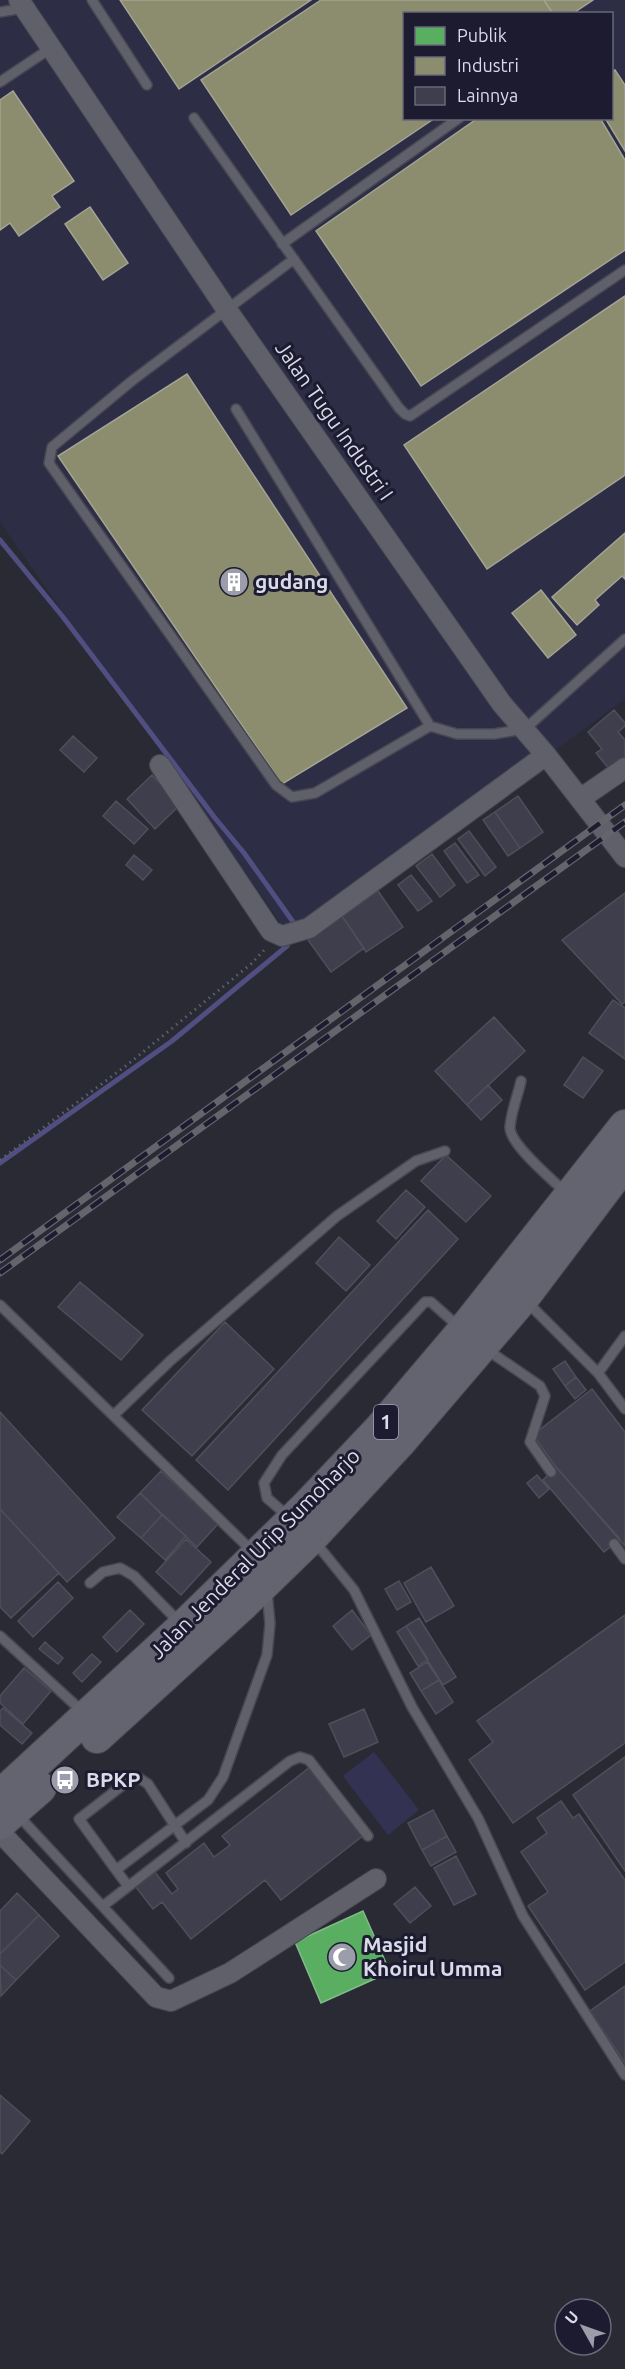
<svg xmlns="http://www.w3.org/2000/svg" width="625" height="2369" viewBox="0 0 625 2369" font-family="Ubuntu,sans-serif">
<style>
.built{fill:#2d2d46;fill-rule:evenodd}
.green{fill:#333252}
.public{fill:#5aae61;stroke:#80bc8a;stroke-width:1.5}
.industry{fill:#8c8c6e;stroke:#a3a493;stroke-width:1.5}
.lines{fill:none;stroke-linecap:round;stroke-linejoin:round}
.stream{stroke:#514f81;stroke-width:5}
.building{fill:#3f3e4d;stroke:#4f4f5a;stroke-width:1.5}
.service-casing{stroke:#474751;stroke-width:12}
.minor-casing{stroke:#474751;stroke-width:22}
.trunk-casing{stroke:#474751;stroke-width:34}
.path{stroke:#606069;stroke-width:3;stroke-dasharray:1.5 4.5;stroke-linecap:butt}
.service{stroke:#60606a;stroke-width:9}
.minor{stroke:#60606a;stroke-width:20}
.trunk{stroke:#646471;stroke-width:32}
.rail-casing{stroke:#64646c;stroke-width:7}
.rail{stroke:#1c1b30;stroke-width:4.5;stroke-dasharray:14;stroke-linecap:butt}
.labels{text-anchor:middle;stroke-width:6;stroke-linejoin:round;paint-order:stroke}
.shield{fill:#1c1b30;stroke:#a1a1b2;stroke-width:1.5}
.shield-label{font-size:20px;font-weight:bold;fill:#dadbe9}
.street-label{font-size:21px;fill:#dadbe9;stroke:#1c1b30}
.poi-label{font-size:21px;font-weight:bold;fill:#dadbe9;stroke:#1c1b30;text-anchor:start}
</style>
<rect width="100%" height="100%" fill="#2a2a35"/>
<path class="built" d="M0,0h625v699l-332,242 -293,-419zM404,14h208v104h-208z"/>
<path class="green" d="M374,1752l45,58 -31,25 -45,-59z"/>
<path class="public" d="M363,1911l27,61 -69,31 -26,-61z"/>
<path class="industry" d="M120,0h191l-132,89z
M321,0h223l9,14h-149v104h31l-144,97 -90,-135z
M544,0h49l-21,14h-19z
M615,70l10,15v66l-20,-33h7v-45z
M13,91l61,90 -22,15 8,11 -41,29 -9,-13 -10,7v-130z
M478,118h122l25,42v90l-204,136 -105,-155z
M90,207l38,56 -25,17 -38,-56z
M625,296v179l-138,94 -83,-124z
M187,374l220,334 -125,76 -224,-328z
M625,533v46l-3,-3 -27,24 4,5 -22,20 -25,-28z
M541,590l35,45 -28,23 -36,-45z"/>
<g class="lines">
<path class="stream" d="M0,540l63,77 152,201 29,35 52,73
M0,1163l172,-122 115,-95 3,-6"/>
</g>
<path class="building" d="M614,710l11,13v3l-7,6 7,8v17l-15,13 -14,-17 6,-4 -14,-17z
M73,736l24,22 -13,14 -24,-22z
M152,775l28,30 -25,24 -28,-30z
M518,796l25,36 -23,16 -25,-36z
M116,801l32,28 -14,15 -31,-28z
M495,812l25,36 -12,8 -25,-36z
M469,831l27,36 -11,9 -27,-37z
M455,843l24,32 -12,8 -23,-32z
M432,854l23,31 -15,12 -24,-31z
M134,855l18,15 -9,10 -17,-15z
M411,875l21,26 -14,10 -20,-26z
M378,891l25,36 -37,25 -24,-36z
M625,893v109l-3,2 -60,-64z
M342,916l22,32 -33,24 -23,-32z
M613,1000l12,8v51l-36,-26z
M494,1017l31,34 -58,54 -32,-34z
M583,1057l20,14 -20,27 -19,-13z
M488,1085l14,15 -21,20 -14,-15z
M446,1155l45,41 -25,26 -45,-41z
M406,1190l19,17 -29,32 -19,-18z
M428,1210l30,29 -230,251 -32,-30z
M339,1237l31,28 -24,26 -30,-28z
M80,1282l63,53 -22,25 -63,-53z
M225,1322l49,47 -82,87 -50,-46z
M565,1361l11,16 -11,9 -12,-17z
M576,1377l10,13 -11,9 -10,-13z
M592,1389l33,43v114l-69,-79 -23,-32z
M0,1412l115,126 -48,44 -67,-73z
M556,1467l64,72 -16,13 -61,-72z
M161,1471l57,53 -21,23 -57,-54z
M537,1475l12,14 -10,9 -12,-15z
M140,1493l22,22 -21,23 -24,-21z
M0,1509l59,64 -48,45 -11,-11z
M162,1515l24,21 -21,24 -24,-22z
M186,1539l25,23 -30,33 -25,-23z
M431,1567l23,39 -28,16 -22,-39z
M399,1581l12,21 -14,8 -12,-21z
M58,1582l15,16 -40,39 -15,-16z
M130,1610l14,14 -27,28 -14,-15z
M352,1610l19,25 -19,15 -19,-24z
M625,1615v128l-112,80 -44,-63 24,-18 -16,-21z
M419,1618l37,59 -13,8 -37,-59z
M406,1626l22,33 -10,7 -21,-34z
M45,1642l18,16 -5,6 -19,-15z
M92,1654l9,8 -19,20 -9,-9z
M427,1662l12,18 -18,11 -11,-18z
M24,1668l27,23 -28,33 -23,-21v-7z
M439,1680l14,22 -17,12 -15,-23z
M3,1708l29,25 -10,11 -22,-19v-14z
M364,1709l14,33 -34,15 -15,-33z
M625,1757v114l-52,-76z
M310,1767l54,68 -83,65 -16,-20 -74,59 -29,-37 -9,7 -18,-23 19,-15 18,23 6,-5 -12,-16 38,-30 10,14 16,-12 -8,-9z
M561,1801l12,17 6,-4 46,66v82l-40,28 -57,-84 20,-14 -27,-40 26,-19 -10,-15z
M433,1810l14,26 -25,14 -14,-27z
M447,1836l9,16 -25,14 -9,-16z
M456,1856l20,38 -22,11 -20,-37z
M415,1887l16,19 -21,17 -16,-19z
M17,1893l22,22 -39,39v-43z
M39,1915l20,21 -43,44 -16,-15v-11z
M1,1966l15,14 -15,16 -1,-29z
M625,1986v77l-35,-52z
M0,2095l30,26 -28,33 -2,-2z"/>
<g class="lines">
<g class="service-casing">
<path id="service" d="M92,0l55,85
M0,12l24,-4
M0,82l51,-34
M194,118l205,290 6,6 5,2 215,-146
M282,244l177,-126
M294,259l-161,121 -81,67 -3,16 227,322 16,12 23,-4 115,-67 27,8h37l31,-5 100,-90
M236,409l194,317
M521,1081c-3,14 -10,31 -11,46 -1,17 43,53 56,66
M526,1301l72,72 27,36
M0,1305l254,248
M486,1349l54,37 5,10 -15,46 21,30
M598,1373l27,-37
M114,1415l56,-54 167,-145 79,-55 29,-10
M290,1518l-23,-20 -3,-15 18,-28 143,-153h6l28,25
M315,1542l39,48 58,117 66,111 45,98 102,159
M614,1544l11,15
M90,1583l13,-11 17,-4 14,8 46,47
M0,1636l84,77
M18,1815l151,163
M116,1870l-37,-51 53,-41h7l9,6 38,59
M128,1886l-12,-16 92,-70 15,-23 44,-122 3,-31 -3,-33
M103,1906l187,-145 10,-4 9,3 59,76"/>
</g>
<g class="minor-casing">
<path id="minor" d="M19,0l208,310 275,394 44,51 79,102
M160,765l111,166 11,5 27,-8 237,-173
M580,799l45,-31
M0,1832l156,165 15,4 59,-28 146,-94"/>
</g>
<g class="trunk-casing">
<path id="trunk" d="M97,1737l144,-131 70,-68 88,-95 124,-145 102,-135
M0,1796l183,-169 123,-120 73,-77 84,-99 162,-205
M0,1823l40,-35"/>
</g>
<path class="path" d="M0,1160l127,-95 124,-101 15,-16"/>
<use href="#service" class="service"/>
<use href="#minor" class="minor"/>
<use href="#trunk" class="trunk"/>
<g class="rail-casing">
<path id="rail" d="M0,1260l625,-455
M0,1273l625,-451"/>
</g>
<use href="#rail" class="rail"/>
</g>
<defs>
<g id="building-disc" transform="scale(1.5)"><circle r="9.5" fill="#9c9daa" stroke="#1c1b30"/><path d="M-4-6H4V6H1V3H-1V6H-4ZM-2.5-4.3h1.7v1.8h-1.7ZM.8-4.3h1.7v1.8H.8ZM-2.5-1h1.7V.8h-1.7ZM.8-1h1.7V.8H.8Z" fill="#fff"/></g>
<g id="bus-disc" transform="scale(1.5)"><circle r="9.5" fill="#9c9daa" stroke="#1c1b30"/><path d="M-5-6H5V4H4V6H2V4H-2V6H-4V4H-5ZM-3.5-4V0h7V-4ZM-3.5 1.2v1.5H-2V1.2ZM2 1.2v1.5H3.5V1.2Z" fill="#fff"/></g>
<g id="mosque-disc" transform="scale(1.5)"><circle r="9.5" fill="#9c9daa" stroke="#1c1b30"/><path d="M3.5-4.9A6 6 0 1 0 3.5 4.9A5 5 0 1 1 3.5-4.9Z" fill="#fff"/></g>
</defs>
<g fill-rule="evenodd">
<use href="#building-disc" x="234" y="582"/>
<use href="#bus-disc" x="65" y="1780"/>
<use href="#mosque-disc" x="342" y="1957"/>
</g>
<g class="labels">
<rect class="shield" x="374" y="1405" width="24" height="34" rx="4.5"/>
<g class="shield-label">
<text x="386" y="1429">1</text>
</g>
<g class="street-label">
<text transform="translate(334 421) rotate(55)" y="7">Jalan Tugu Industri I</text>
<text transform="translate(255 1554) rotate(-45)" y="7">Jalan Jenderal Urip Sumoharjo</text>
</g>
<g class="poi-label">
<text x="255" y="589">gudang</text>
<text x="86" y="1787">BPKP</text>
<text x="363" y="1952">Masjid<tspan x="363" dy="24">Khoirul Umma</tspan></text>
</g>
</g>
<rect x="403" y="12" width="210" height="108" fill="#1c1b30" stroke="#68687a" stroke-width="1.5"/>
<rect x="415" y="27" width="30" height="18" fill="#5aae61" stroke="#68687a" stroke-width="1.5"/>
<text x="457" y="42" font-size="18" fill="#dadbe9">Publik</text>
<rect x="415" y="57" width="30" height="18" fill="#8c8c6e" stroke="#68687a" stroke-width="1.5"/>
<text x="457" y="72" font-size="18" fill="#dadbe9">Industri</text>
<rect x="415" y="87" width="30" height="18" fill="#3f3e4d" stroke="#68687a" stroke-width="1.5"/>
<text x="457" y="102" font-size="18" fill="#dadbe9">Lainnya</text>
<g transform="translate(583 2327) rotate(310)"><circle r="28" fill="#1c1b30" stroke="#68687a" stroke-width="1.5"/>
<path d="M0-4.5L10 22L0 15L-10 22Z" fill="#9c9daa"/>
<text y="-9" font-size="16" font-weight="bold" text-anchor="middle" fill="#dadbe9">U</text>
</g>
</svg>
